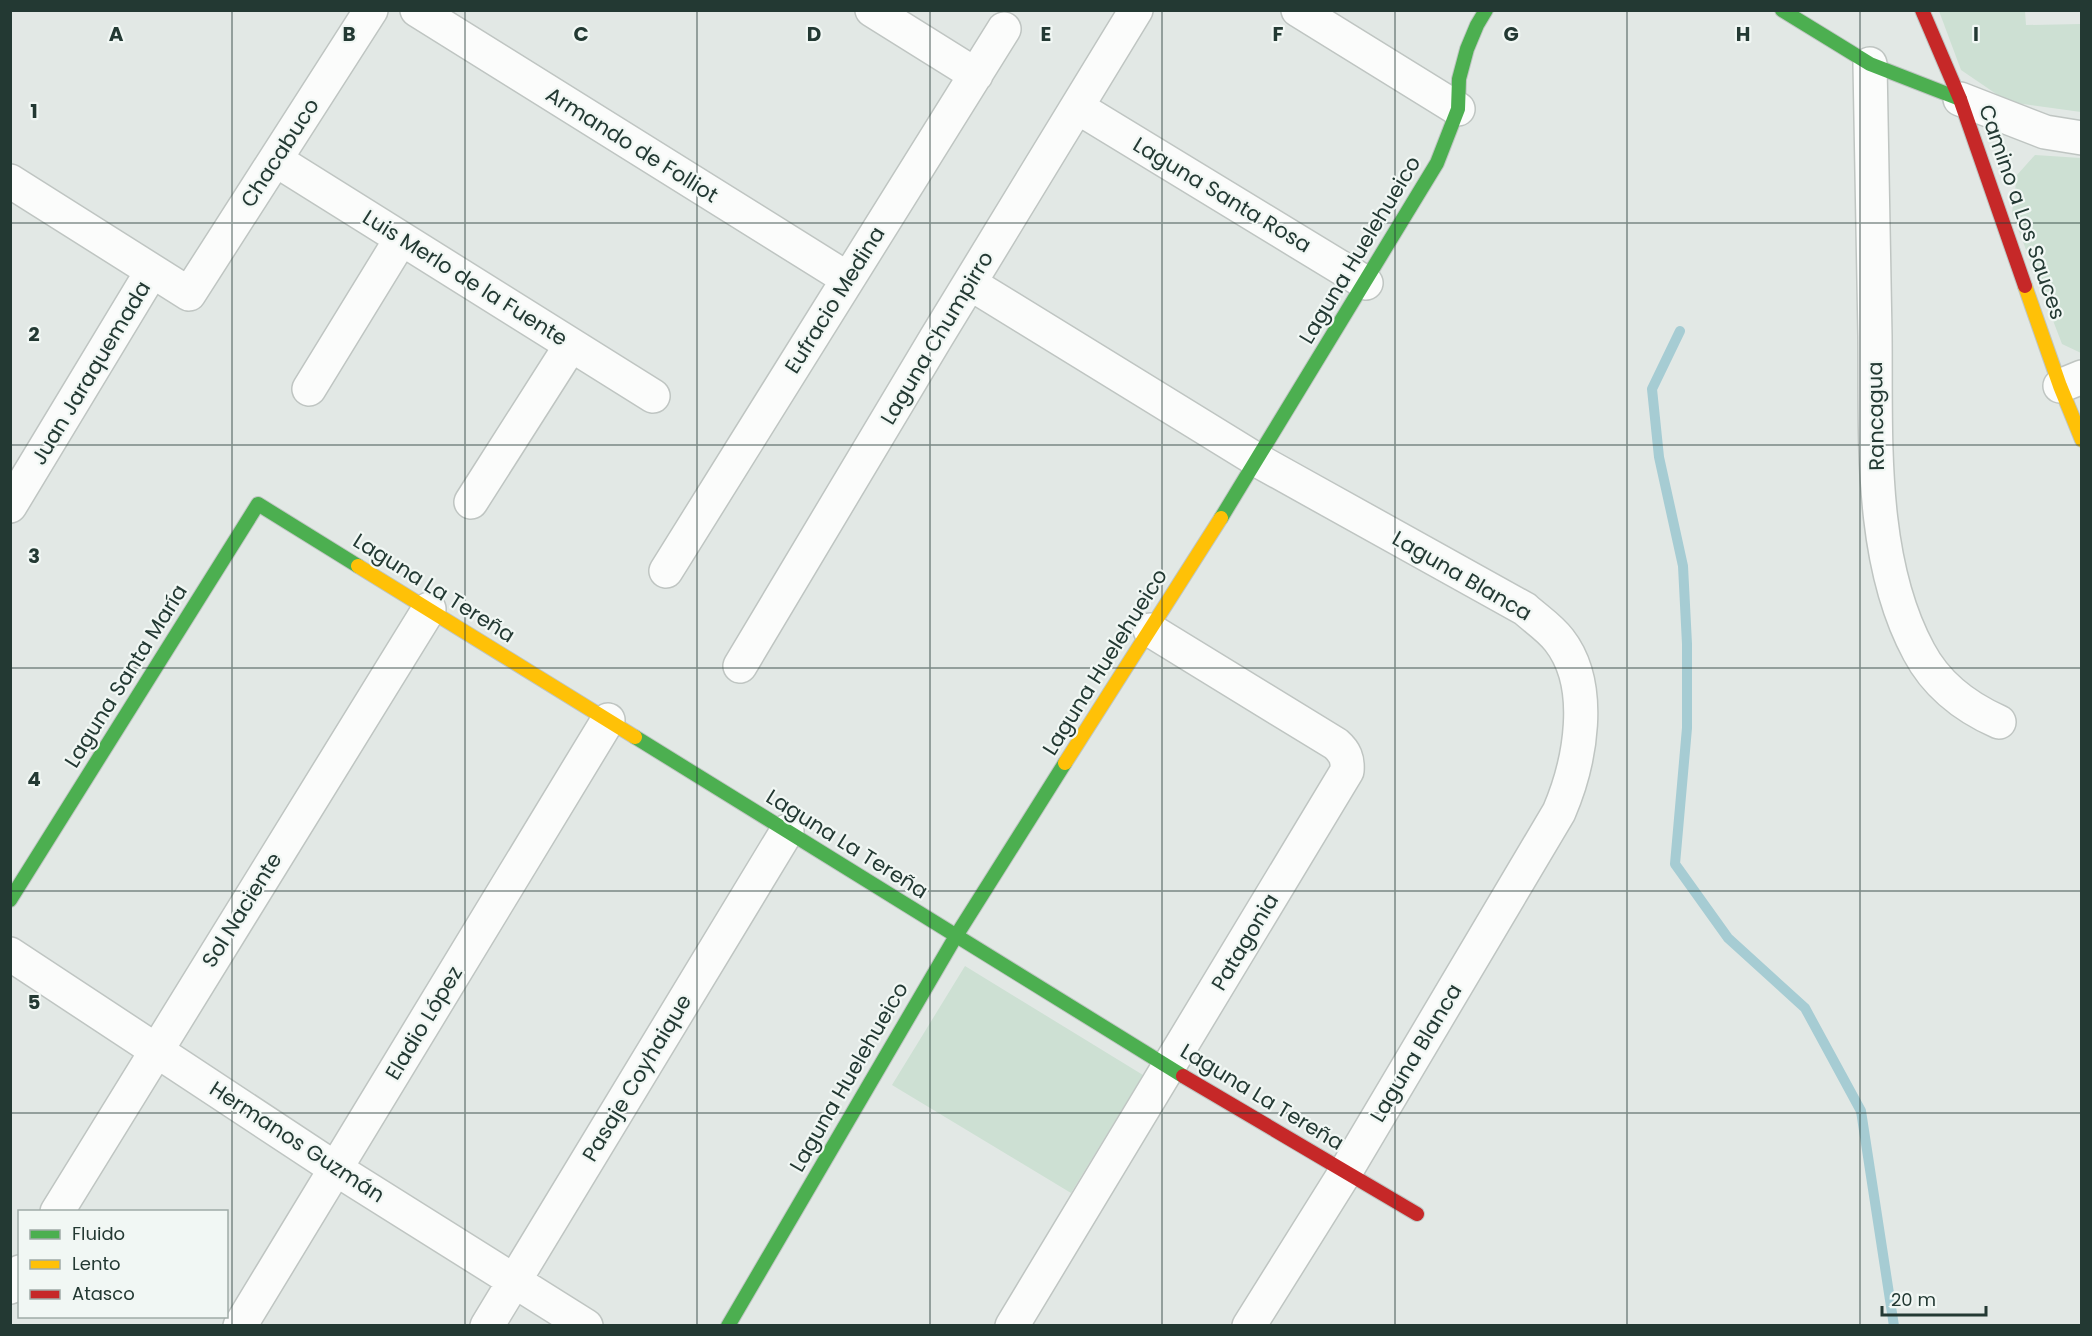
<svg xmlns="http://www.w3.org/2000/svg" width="2092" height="1336" viewBox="0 0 2092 1336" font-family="Poppins,sans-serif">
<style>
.green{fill:#cde0d3}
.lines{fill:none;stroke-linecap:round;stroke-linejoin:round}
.stream{stroke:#a6ccd3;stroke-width:10}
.street-casing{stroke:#bfc5c2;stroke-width:36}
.fast-casing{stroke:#bfc6c3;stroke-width:16}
.slow-casing{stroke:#bfc6c3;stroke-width:16}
.jam-casing{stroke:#bfc6c3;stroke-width:16}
.street{stroke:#fbfcfb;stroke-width:33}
.fast{stroke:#4caf50;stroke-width:14}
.slow{stroke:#ffc107;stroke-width:14}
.jam{stroke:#c62828;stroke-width:14}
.grid{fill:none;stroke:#233933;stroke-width:1.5;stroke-opacity:0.55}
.labels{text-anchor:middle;stroke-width:4.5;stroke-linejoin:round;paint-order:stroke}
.street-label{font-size:21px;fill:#233933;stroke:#f1f7f4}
.grid-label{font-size:20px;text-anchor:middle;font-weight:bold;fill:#233933;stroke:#f1f7f4;stroke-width:4.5;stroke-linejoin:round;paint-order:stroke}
</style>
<rect width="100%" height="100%" fill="#e2e8e5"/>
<path class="green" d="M1939,11h86l1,14 55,-1v88l-73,-10 -47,-32z
M2035,155l46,3v195l-19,-9 -50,-131 5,-38z
M965,966l178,109 -72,118 -179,-108z"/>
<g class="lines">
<path class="stream" d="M1680,331l-28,58 7,68 24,109 4,78v84l-12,136 53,74 77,70 56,103 33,215"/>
<g class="street-casing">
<path id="street" d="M417,10l431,269
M872,10l104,65
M1298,10l160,99
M1870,64c2,91 3,181 5,272 1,102 -6,224 44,316 18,34 46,55 80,70
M1960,99l85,33 37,6
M1077,107l289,176
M276,160l377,236
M10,181l179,113 182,-284
M971,284l286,176 268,149c11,10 25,19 34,31 36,46 21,123 0,172l-213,359 -97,155
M2060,386l22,-9
M309,389l92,-150
M471,502l100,-157
M10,506l142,-235
M666,571l338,-542
M740,666l196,-328 200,-328
M10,954l326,215 250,157
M57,1212l372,-603
M10,1287l10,-15
M240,1326l368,-606
M487,1326l300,-495
M1012,1326l335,-555c1,-12 -2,-19 -11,-27l-186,-114"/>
</g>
<g class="fast-casing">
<path id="fast" d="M1782,10l88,54 90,35
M1221,518l216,-355 21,-54 1,-30 8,-30 10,-24 9,-15
M635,737l548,339
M10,900l248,-396 100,62
M728,1326l228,-390 109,-173"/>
</g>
<g class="slow-casing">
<path id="slow" d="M2025,286l35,100 22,54
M358,566l277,171
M1065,763l156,-245"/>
</g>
<g class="jam-casing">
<path id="jam" d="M1922,10l38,89 65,187
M1183,1076l234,138"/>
</g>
<use href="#street" class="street"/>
<use href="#fast" class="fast"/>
<use href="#slow" class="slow"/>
<use href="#jam" class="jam"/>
</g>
<path class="grid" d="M232,10v1316M465,10v1316M697,10v1316M930,10v1316M1162,10v1316M1395,10v1316M1627,10v1316M1860,10v1316M10,223h2072M10,445h2072M10,668h2072M10,891h2072M10,1113h2072"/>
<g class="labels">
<g class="street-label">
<text transform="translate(632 145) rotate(32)" y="7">Armando de Folliot</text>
<text transform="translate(280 153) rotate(-57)" y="7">Chacabuco</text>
<text transform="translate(1222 195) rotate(31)" y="7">Laguna Santa Rosa</text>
<text transform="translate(2022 212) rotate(71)" y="7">Camino a Los Sauces</text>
<text transform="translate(1360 250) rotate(-59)" y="7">Laguna Huelehueico</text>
<text transform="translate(465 278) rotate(32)" y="7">Luis Merlo de la Fuente</text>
<text transform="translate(835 300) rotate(-58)" y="7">Eufracio Medina</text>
<text transform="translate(937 338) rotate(-59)" y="7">Laguna Chumpirro</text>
<text transform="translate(91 373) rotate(-59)" y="7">Juan Jaraquemada</text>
<text transform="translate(1876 416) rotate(-91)" y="7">Rancagua</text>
<text transform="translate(1462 576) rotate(30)" y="7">Laguna Blanca</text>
<text transform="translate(434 588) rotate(32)" y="7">Laguna La Tereña</text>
<text transform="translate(1105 662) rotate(-58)" y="7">Laguna Huelehueico</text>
<text transform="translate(126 676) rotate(-58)" y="7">Laguna Santa María</text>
<text transform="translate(847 844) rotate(32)" y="7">Laguna La Tereña</text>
<text transform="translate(242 910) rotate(-58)" y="7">Sol Naciente</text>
<text transform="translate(1245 942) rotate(-59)" y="7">Patagonia</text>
<text transform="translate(424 1023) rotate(-59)" y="7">Eladio López</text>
<text transform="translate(1416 1053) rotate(-59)" y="7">Laguna Blanca</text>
<text transform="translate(849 1077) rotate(-60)" y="7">Laguna Huelehueico</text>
<text transform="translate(637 1078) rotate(-59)" y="7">Pasaje Coyhaique</text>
<text transform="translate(1262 1097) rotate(31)" y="7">Laguna La Tereña</text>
<text transform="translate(297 1142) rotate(33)" y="7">Hermanos Guzmán</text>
</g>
</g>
<g class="grid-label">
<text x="116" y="41">A</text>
<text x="349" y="41">B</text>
<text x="581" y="41">C</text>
<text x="814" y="41">D</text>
<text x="1046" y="41">E</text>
<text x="1278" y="41">F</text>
<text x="1511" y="41">G</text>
<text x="1743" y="41">H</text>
<text x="1976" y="41">I</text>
<text x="34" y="118">1</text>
<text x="34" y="341">2</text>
<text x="34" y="563">3</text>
<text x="34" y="786">4</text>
<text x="34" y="1009">5</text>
</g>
<rect width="2092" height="1336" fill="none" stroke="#233933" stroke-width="24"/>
<rect x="18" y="1210" width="210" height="108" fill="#f1f7f4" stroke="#9faba7" stroke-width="1.5"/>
<rect x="30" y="1230" width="30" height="9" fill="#4caf50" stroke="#9faba7" stroke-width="1.5"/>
<text x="72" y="1240" font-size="18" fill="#233933">Fluido</text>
<rect x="30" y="1260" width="30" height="9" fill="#ffc107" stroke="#9faba7" stroke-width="1.5"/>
<text x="72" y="1270" font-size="18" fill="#233933">Lento</text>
<rect x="30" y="1290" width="30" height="9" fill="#c62828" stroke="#9faba7" stroke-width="1.5"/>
<text x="72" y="1300" font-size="18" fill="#233933">Atasco</text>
<path d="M1882 1306v9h104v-9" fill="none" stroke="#233933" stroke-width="3"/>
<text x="1891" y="1306" font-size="18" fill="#233933" stroke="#f1f7f4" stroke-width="4.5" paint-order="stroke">20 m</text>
</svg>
